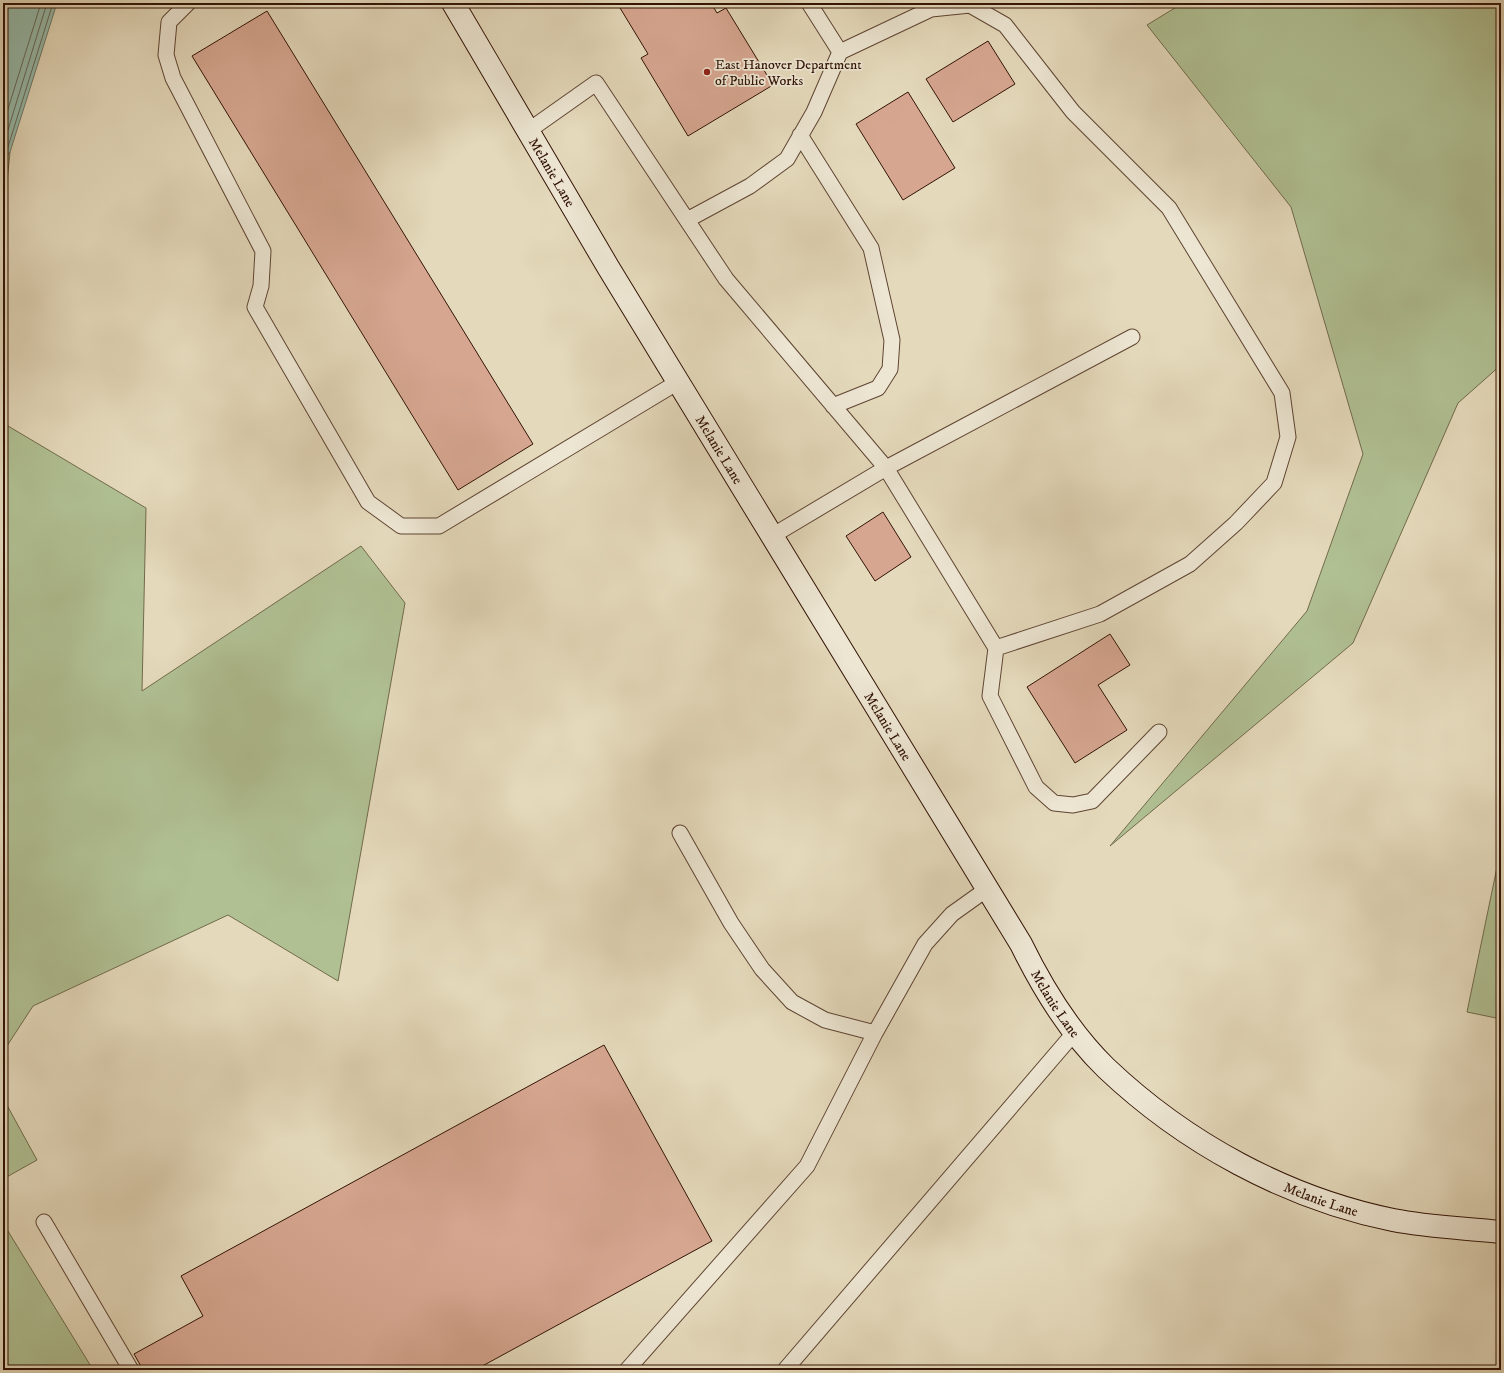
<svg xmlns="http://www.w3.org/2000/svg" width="1504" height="1373" viewBox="0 0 1504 1373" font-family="'IM FELL DW Pica',serif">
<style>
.green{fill:#b0c093;stroke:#716a4c}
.water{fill:#96bbab;stroke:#6e7869}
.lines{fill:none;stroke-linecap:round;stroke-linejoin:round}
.shore{stroke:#646758;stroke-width:1}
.building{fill:#d6a690;stroke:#321305}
.lane-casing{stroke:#5e4432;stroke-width:17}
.secondary-casing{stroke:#321305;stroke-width:24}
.lane{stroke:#ede6d3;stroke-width:15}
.secondary{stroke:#ede6d3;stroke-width:22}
.poi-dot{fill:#8f2418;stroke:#ede6d3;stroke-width:1.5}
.labels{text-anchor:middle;stroke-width:3.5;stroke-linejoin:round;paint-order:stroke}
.poi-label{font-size:14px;fill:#321305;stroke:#ede6d3;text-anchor:start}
.street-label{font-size:14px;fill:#321305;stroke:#ede6d3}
</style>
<rect width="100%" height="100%" fill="#e4d9bb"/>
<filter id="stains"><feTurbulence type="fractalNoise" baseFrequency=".005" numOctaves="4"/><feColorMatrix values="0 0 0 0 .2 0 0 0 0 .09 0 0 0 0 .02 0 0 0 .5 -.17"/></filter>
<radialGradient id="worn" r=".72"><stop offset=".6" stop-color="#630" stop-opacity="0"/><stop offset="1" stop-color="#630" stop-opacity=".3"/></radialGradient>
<path class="green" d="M1183,3h318v362l-43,38 -105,240 -243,203 197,-235 56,-157 -72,-247 -144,-182z
M10,152l-7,69v-60z
M3,423l143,85 -4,183 219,-145 44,57 -67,378 -110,-66 -195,91 -30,46z
M1501,848v171l-34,-7z
M3,1098l34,62 -34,19z
M3,1223l89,145 -4,2h-85z"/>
<path class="water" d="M3,3h54l-47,149 -7,9z"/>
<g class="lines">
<path class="shore" d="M3,125l38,-122
M3,146l44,-143
M3,155l4,-5 46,-147"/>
</g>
<path class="building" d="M617,3h94l6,10 9,-5 47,77 -85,51 -47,-78 7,-4z
M267,11l266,433 -75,46 -266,-434z
M988,41l27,43 -62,38 -27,-43z
M908,92l47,76 -52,32 -47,-76z
M883,512l28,45 -36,24 -29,-45z
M1110,634l20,31 -32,20 29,45 -52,33 -48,-76z
M604,1045l108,196 -237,129h-332l-9,-16 69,-38 -22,-40z"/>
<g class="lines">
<g class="lane-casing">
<path id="lane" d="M188,3l-19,19 -3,33 7,23 90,173 -2,35 -6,21 113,195 33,24h38l239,-144
M528,131l68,-48 130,196 160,189 110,180 104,-34 90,-50 46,-41 38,-40 14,-46 -6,-44 -113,-185 -96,-96 -68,-87 -35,-20 -39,4 -91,43
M800,135l71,113 21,92 -2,29 -12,19 -45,18
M687,220l63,-34 37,-27 27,-47 26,-60 -31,-49
M772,536l114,-68 246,-131
M996,648l-6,48 46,91 18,16 19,2 19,-4 67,-69
M680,833l51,90 31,46 30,33 33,18 50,13
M44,1222l87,148
M627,1370l180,-204 68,-133 50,-89 27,-30 35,-25
M785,1370l290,-338"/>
</g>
<g class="secondary-casing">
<g id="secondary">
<path id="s1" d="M453,3l155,264 413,677c22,45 49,89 85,124 79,75 180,130 287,152 35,7 72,8 108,12"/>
</g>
</g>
<use href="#lane" class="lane"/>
<use href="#secondary" class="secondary"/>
</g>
<circle class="poi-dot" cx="707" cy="72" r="4"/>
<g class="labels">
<g class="poi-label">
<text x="715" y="69">East Hanover Department<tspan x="715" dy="16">of Public Works</tspan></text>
</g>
<g class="street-label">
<text dy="5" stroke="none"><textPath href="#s1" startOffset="196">Melanie Lane</textPath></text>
<text dy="5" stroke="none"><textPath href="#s1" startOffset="520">Melanie Lane</textPath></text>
<text dy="5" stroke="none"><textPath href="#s1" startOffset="844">Melanie Lane</textPath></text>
<text dy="5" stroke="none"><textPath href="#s1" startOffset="1168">Melanie Lane</textPath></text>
<text dy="5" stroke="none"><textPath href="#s1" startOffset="1504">Melanie Lane</textPath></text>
</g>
</g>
<rect width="1504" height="1373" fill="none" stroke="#e4d9bb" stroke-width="16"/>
<rect x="4" y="4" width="1496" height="1365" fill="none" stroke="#321305" stroke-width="2"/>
<rect x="8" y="8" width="1488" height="1357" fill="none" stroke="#321305"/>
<rect width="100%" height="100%" filter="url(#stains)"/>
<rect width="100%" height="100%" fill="url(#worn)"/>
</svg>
